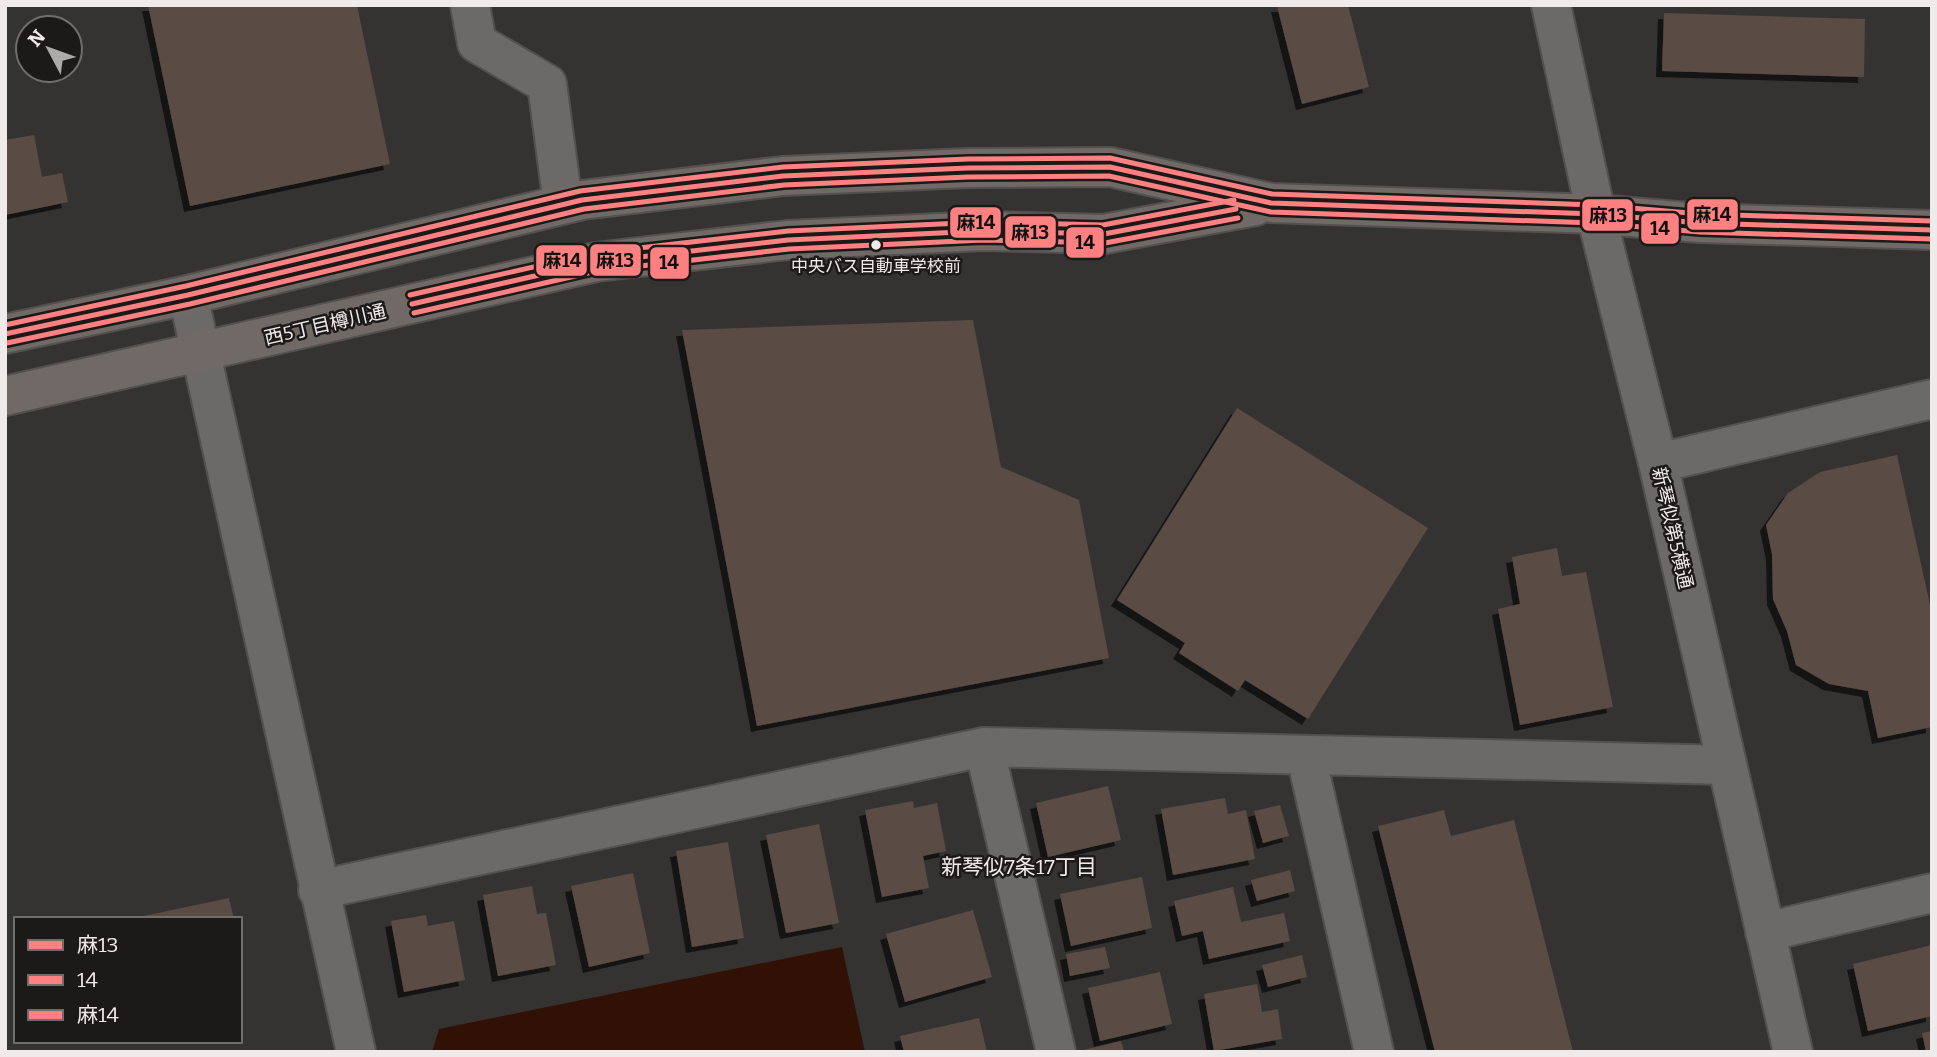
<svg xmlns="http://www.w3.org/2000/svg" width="1937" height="1057" viewBox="0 0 1937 1057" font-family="Bitter,'Noto Sans JP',serif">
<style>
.water{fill:#311005}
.building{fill:#5a4b44;filter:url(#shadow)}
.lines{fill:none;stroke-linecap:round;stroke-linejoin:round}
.minor-casing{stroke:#535150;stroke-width:42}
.major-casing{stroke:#535150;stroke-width:42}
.minor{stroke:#6b6a69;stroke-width:38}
.major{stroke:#716965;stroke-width:38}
.bus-1-casing{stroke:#1c1a19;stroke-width:10}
.bus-2-casing{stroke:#1c1a19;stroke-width:10}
.bus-3-casing{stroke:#1c1a19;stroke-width:10}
.bus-1{stroke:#ff8080;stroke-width:5}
.bus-2{stroke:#ff8080;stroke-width:5}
.bus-3{stroke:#ff8080;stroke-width:5}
.bus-dot{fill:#eeebea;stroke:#1c1a19;stroke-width:2.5}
.labels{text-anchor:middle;stroke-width:5;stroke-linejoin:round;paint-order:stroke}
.bus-label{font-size:17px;fill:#eeebea;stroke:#1c1a19}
.street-label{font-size:19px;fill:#eeebea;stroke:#1c1a19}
.neighbourhood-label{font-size:21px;fill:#eeebea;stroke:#1c1a19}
.line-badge{stroke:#1c1a19;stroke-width:2.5}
.pale-badge-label{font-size:19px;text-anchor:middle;font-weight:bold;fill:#111}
</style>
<defs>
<filter id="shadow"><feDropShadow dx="-6" dy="6" stdDeviation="0" flood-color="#0009"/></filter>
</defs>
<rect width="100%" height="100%" fill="#353331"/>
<path class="water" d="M842,947l23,105h-433l7,-23z"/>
<path class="building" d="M148,5h209l33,159 -200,42z
M1348,5l21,82 -67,17 -25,-98z
M1664,13l201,6 -1,58 -202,-6z
M34,135l8,42 20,-4 6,29 -63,13v-75z
M973,320l28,147 78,33 30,158 -352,68 -75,-396z
M1237,408l191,120 -120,191 -63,-39 -7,11 -59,-38 6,-10 -68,-43z
M1897,455l35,159v113l-54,11 -10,-47 -39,-7 -33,-19 -9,-34 -14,-32 -1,-45 -6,-29 22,-32 32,-21z
M1557,548l5,28 24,-4 27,135 -93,18 -22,-116 22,-5 -8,-47z
M1108,786l13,54 -73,17 -12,-54z
M1225,798l3,16 18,-4 9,49 -82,16 -12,-66z
M913,801l1,7 23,-5 9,48 -23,5 6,32 -47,9 -17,-87z
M1280,805l9,31 -26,7 -9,-32z
M1444,810l7,26 63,-16 59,232h-138l-57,-226z
M819,824l20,99 -53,10 -20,-98z
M728,842l16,96 -52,9 -16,-96z
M1290,870l5,21 -38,10 -6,-21z
M633,873l17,80 -61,14 -18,-81z
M1142,877l10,51 -81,18 -11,-52z
M532,886l5,28 9,-1 10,52 -58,11 -15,-81z
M1233,887l8,35 43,-9 6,28 -81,18 -6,-28 -21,5 -8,-35z
M229,898l5,21h-100v-1z
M973,910l19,67 -87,25 -19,-68z
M426,915l2,11 26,-5 11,59 -61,12 -13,-71z
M1932,945v71l-64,15 -15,-67z
M1105,947l5,21 -40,8 -4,-22z
M1302,955l5,22 -39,10 -6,-22z
M1160,972l12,52 -72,17 -12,-53z
M1257,984l5,28 16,-3 4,30 -68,12 -10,-57z
M979,1018l8,34h-83l-4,-16z
M1932,1031v21h-6l-4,-19z
M1121,1041l3,11h-45v-1z"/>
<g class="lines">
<g class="minor-casing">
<path id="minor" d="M470,5l7,38 70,41 16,120
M1551,5l45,209 62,249 135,589
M188,295l168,757
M1658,463l274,-64
M984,747l72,305
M1306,756l68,296
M318,890l666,-143 743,18
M1765,932l167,-39"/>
</g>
<g class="major-casing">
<path id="major" d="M5,334l183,-39 394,-95 201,-24 185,-8 142,-1 161,36 325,11 104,9 232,7
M5,396l591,-134 192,-22 195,-9 121,3 151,-28"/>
</g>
<use href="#minor" class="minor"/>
<use href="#major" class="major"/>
<g class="bus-1-casing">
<path id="bus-1" d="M412,304l184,-42 192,-22 195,-9 121,3 132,-25
M5,334l183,-39 394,-95 201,-24 185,-8 142,-1 161,36 325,11 104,9 232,7"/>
</g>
<g class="bus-2-casing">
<path id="bus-2" d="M414,313l183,-42 192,-22 194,-9 122,3 133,-25
M7,343l183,-39 394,-95 200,-24 184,-8 141,-1 162,36 324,11 105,9 232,7"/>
</g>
<g class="bus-3-casing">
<path id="bus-3" d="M410,295l185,-42 193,-22 195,-9 120,3 131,-25
M5,325l181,-39 394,-95 203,-24 185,-8 142,-1 162,36 324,11 105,9 231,7"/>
</g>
<use href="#bus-1" class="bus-1"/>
<use href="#bus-2" class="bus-2"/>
<use href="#bus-3" class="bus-3"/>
</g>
<circle class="bus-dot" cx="876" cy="245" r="6"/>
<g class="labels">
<g class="bus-label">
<text x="876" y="272">中央バス自動車学校前</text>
</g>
<g class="street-label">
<text transform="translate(325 324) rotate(-13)" y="7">西5丁目樽川通</text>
<text transform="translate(1673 528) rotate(77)" y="7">新琴似第5横通</text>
</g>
<g class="neighbourhood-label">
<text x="1019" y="874">新琴似7条17丁目</text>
</g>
</g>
<g class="line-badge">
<rect x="1686" y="198" width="53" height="33" rx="7" fill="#ff8080"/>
<rect x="1581" y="198" width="53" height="34" rx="7" fill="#ff8080"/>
<rect x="949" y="206" width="53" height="33" rx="7" fill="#ff8080"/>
<rect x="1640" y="212" width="40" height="33" rx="7" fill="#ff8080"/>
<rect x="1004" y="215" width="53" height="34" rx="7" fill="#ff8080"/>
<rect x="1065" y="226" width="40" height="33" rx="7" fill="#ff8080"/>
<rect x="589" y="243" width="53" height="34" rx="7" fill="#ff8080"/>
<rect x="535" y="244" width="53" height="33" rx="7" fill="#ff8080"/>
<rect x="649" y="246" width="41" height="34" rx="7" fill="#ff8080"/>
</g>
<g class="pale-badge-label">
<text x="1712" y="221">麻14</text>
<text x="1608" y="222">麻13</text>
<text x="976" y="229">麻14</text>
<text x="1660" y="235">14</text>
<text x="1030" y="239">麻13</text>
<text x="1085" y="249">14</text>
<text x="615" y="267">麻13</text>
<text x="562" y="267">麻14</text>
<text x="669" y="269">14</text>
</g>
<rect width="1937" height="1057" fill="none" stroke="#eeebea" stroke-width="14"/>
<rect x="14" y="917" width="228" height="126" fill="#1c1a19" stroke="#706e6d" stroke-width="2"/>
<rect x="28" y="940" width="35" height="10" fill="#ff8080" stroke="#706e6d" stroke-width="2"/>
<text x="77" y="952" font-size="21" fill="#eeebea">麻13</text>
<rect x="28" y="975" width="35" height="10" fill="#ff8080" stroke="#706e6d" stroke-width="2"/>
<text x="77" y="987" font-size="21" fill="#eeebea">14</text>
<rect x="28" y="1010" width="35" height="10" fill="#ff8080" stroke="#706e6d" stroke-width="2"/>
<text x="77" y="1022" font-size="21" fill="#eeebea">麻14</text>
<g transform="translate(49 49) rotate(311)"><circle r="33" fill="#1c1a19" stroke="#706e6d" stroke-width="2"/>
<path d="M0-5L12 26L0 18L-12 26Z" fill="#adaba9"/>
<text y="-10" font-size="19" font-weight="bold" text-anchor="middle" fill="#eeebea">N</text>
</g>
</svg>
